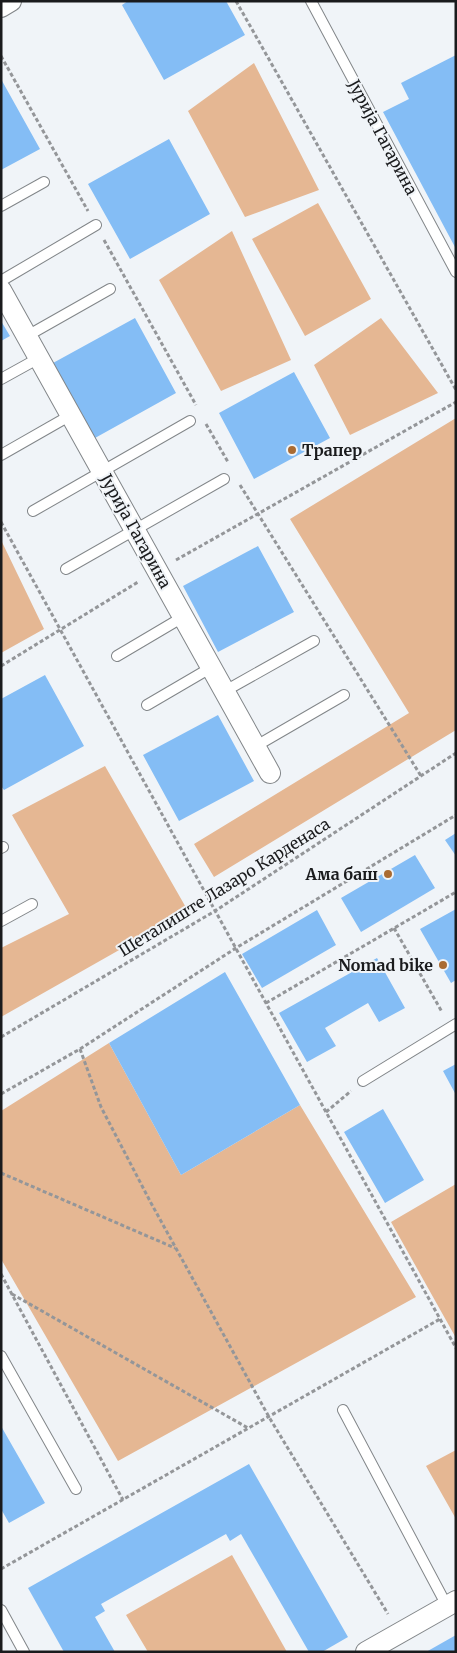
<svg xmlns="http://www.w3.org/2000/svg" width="457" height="1653" viewBox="0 0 457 1653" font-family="Merriweather,serif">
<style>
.green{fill:#e5b793}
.building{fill:#84bdf5}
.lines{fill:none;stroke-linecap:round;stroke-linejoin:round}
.service-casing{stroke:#828689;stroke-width:12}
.minor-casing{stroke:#828689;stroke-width:22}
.path{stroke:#949699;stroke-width:3;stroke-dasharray:4 2.5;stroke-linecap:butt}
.service{stroke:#fff;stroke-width:10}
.minor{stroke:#fff;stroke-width:20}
.poi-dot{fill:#aa6b32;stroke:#f0f4f8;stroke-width:2}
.labels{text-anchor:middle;stroke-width:4;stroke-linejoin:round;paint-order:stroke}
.street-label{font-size:16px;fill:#1a1b1d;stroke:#f0f4f8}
.poi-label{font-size:16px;font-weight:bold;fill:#1a1b1d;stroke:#f0f4f8;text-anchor:end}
</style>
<rect width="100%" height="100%" fill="#f0f4f8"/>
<path class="green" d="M254,63l65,127 -74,27 -57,-106z
M318,203l53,96 -66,37 -53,-97z
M232,231l59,129 -70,31 -62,-111z
M381,318l57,75 -88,42 -36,-70z
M456,418v312l-242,147 -20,-33 215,-131 -119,-194z
M1,540l43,89 -43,24z
M105,766l83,145 -187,106v-69l68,-34 -57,-99z
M109,1043l72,132 119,-70 116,192 -298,164 -117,-202v-148z
M456,1184v154l-65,-116z
M456,1450v69l-30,-53z
M232,1555l55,97h-139l-22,-37z"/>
<path class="building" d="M128,1h98l19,34 -81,45 -42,-75z
M456,55v194l-73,-137 26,-13 -8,-16z
M1,79l39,70 -39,21z
M169,139l41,75 -80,45 -42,-75z
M135,318l41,75 -81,45 -42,-75z
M1,321l9,15 -9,5z
M294,372l36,66 -76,41 -35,-66z
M258,546l36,66 -76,40 -35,-66z
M45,675l39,71 -80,44 -3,-4v-87z
M218,715l36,66 -75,40 -36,-66z
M456,833v23l-11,-16z
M415,855l20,33 -74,44 -20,-34z
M456,909v71l-5,3 -31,-54z
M317,910l19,35 -74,43 -20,-34z
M377,958l28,50 -26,14 -11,-19 -43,25 11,18 -29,16 -28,-49z
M225,972l75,133 -119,70 -72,-132z
M456,1064v31l-13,-24z
M383,1109l41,71 -39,23 -41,-71z
M1,1426l44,77 -36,20 -8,-14z
M249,1464l99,173 -26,15h-13l-68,-118 -11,7 -4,-7 -125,70 4,7 -10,6 20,35h-51l-36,-64z
M456,1635v17h-30z"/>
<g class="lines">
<g class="service-casing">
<path id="service" d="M311,1l145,271
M1,206l43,-24
M1,281l95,-56
M27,336l83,-47
M1,379l38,-21
M1,455l70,-40
M33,511l157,-90
M66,569l158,-90
M117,656l66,-39
M225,691l89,-50
M147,705l65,-38
M256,746l88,-51
M1,848l2,-1
M1,921l31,-17
M363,1081l93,-57
M1,1356l75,133
M343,1410l104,196
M1,1610l23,42"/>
</g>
<g class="minor-casing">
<path id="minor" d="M1,7l10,-6
M1,290l269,483
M366,1652l90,-51"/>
</g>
<path class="path" d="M236,1l220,389
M1,56l87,155
M104,240l92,165
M206,424l22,38
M240,485l181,291
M1,522l455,826
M176,560l280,-158
M1,666l137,-84
M394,928l48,84
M266,1003l190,-111
M1,1037l214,-126 241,-158
M80,1049l21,58 50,96 118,214 119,197
M1,1094l79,-45 156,-101 220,-133
M326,1112l25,-21
M1,1173l174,75
M1,1274l122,226
M12,1294l236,134
M1,1569l439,-250"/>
<use href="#service" class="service"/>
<use href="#minor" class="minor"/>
</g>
<g class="poi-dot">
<circle cx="292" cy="450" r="5"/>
<circle cx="388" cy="874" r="5"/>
<circle cx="443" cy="965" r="5"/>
</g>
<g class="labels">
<g class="street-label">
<text transform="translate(383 137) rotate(62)" y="6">Јурија Гагарина</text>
<text transform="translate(136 531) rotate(61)" y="6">Јурија Гагарина</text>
<text transform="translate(224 887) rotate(-32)" y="6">Шеталиште Лазаро Карденаса</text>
</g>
<g class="poi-label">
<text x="302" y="456" text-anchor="start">Трапер</text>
<text x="378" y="880">Ама баш</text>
<text x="433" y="971">Nomad bike</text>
</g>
</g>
<rect width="457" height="1653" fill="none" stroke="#1a1b1d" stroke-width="5"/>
</svg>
